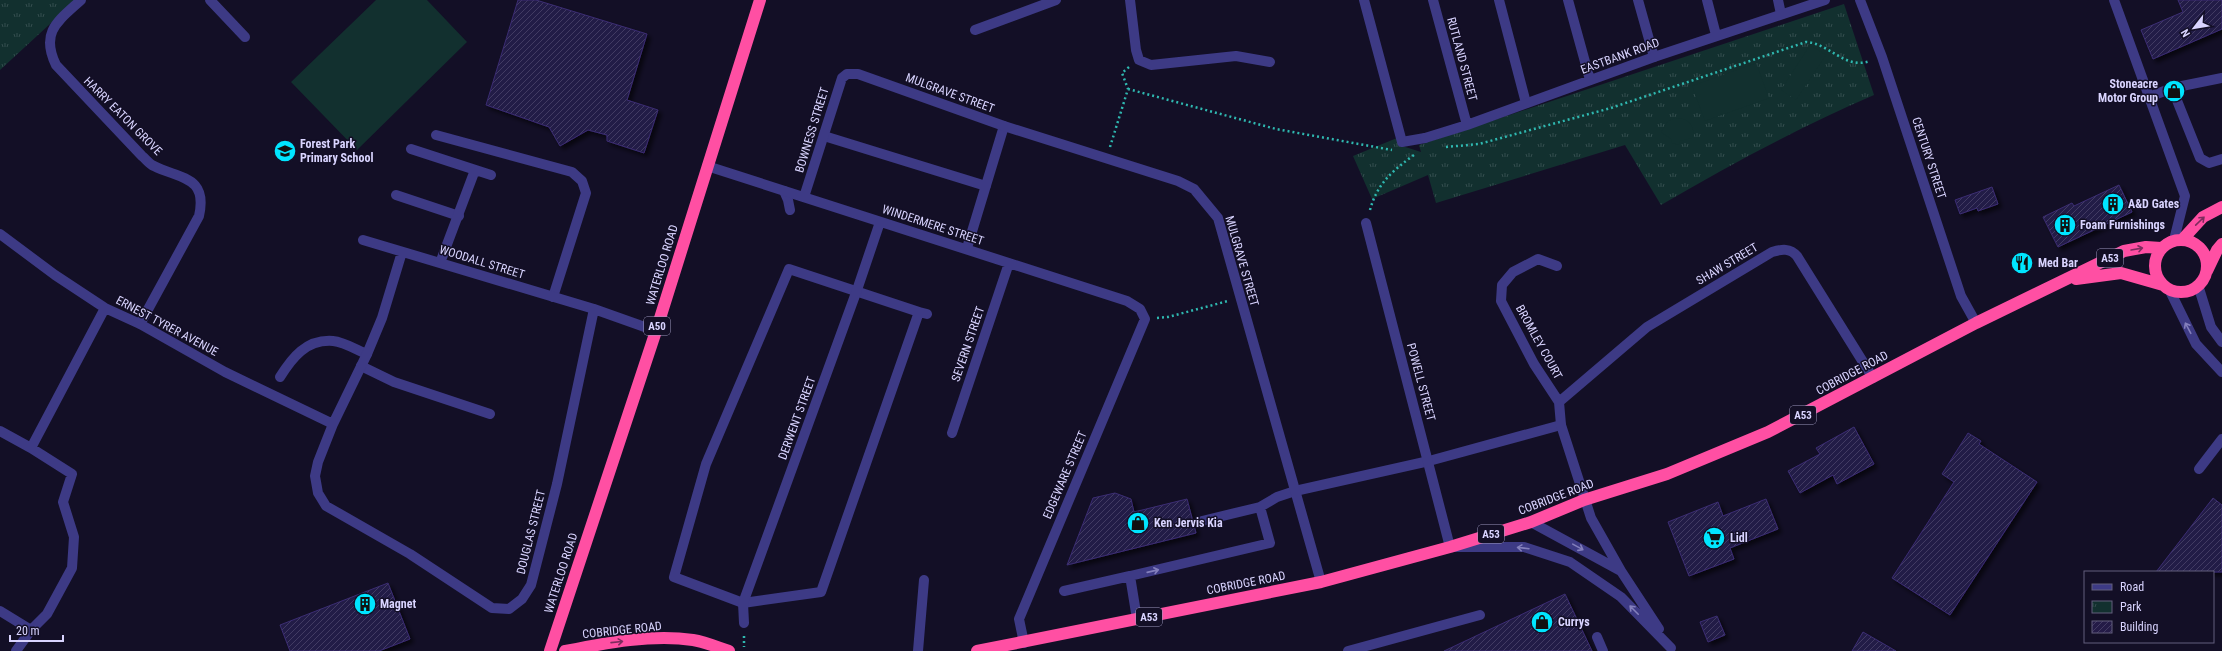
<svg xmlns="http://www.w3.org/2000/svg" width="2222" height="651" viewBox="0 0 2222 651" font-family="'Roboto Condensed',sans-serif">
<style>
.park{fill:url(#park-tufts)}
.pitch{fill:#12302f}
.building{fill:url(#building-hatch);stroke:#3b2d73;filter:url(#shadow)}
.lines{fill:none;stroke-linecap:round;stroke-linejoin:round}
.path{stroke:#2fb8b0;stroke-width:2.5;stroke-dasharray:2 3;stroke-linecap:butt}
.lane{stroke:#3d3a85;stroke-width:10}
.street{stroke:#3d3a85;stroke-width:10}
.highway{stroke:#ff4fa3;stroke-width:12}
.oneway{stroke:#7d2c5e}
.oneway2{stroke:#837fbc}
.labels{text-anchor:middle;stroke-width:3;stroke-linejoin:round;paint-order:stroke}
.shield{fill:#130f26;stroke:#9e99be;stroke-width:1}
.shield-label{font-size:11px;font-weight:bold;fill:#d9d4ff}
.street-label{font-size:12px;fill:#d9d4ff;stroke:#130f26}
.poi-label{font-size:12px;font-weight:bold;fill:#d9d4ff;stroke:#130f26;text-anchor:start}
</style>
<defs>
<pattern id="park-tufts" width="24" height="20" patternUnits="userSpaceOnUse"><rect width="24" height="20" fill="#12302f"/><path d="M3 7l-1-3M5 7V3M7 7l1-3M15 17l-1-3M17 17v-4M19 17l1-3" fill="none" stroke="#344d4e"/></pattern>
<pattern id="building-hatch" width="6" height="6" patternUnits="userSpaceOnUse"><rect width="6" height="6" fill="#241b47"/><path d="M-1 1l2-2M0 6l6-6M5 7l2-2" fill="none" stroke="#433b63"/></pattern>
<filter id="shadow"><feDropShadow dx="3.5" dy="3.5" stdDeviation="2" flood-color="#0009"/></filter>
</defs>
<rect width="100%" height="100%" fill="#130f26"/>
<path class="park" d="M0,0h76l-76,70z
M1844,4l30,91c-74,32 -143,69 -213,110l-36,-60 -189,58 -8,-28 -56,24 -19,-43 44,-18 2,7 22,7 -2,-7z"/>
<path class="pitch" d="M376,0h51l40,42 -110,108 -66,-68z
M1810,45l16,10 -30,45 -15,-10z
M1756,63l13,35 -64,23 -13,-35z
M1675,118c12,0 17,4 19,16l-2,4 -12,3 -1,4 -7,-2 -1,-4 -10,-7 7,-11z"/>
<path class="building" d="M518,0h18l111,34 -20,66 31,10 -14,43 -37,-12v-6l-19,-5 -28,16 -11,-19 -63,-22z
M2178,0h44v29l-69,30 -12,-29 42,-18z
M2119,185l13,27 -74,35 -15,-30 29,-14 2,3z
M1992,187l6,17 -20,7 -1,-3 -17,6 -5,-14z
M1854,427l20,37 -37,20 -4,-9 -33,18 -12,-22 32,-17 -4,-6z
M1968,433l13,8 -2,3 58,38 -87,133 -58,-37 62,-96 -12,-8z
M1115,493l16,6 3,13 53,-13 9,34 -129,32 26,-67z
M2213,498l9,7v67h-66z
M1766,499l12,30 -48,19 4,11 -45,17 -21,-54 50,-20 5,14z
M388,583l22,56 -31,12h-89l-10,-26z
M1565,594l27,57h-148z
M1717,616l8,19 -17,7 -8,-20z
M1863,632l33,19h-44z"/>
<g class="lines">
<path class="path" d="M1128,89l148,40 116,21
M1110,147l18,-58 -6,-16 7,-6
M1446,147l33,-3 132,-36 195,-66c23,1 39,28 64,19
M1370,210c7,-26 22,-39 44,-55
M1157,318l11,-1 60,-16
M744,636v11"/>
<path class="lane" d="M1364,0l38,142 23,-4
M1499,0l27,103
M1638,0l16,57
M1778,0l3,14
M2114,0l71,196 -11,44
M975,30l81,-30
M2172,88l50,-10
M2149,97l23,-9 28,70 9,5 13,-4
M436,135l136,37 10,9 4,12 -33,104
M824,136l162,50
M784,191l4,9 2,10
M396,195l63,21
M967,248l37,-122
M2198,285l13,42 11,15
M2169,289l27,55 26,28
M919,312l-98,280 -78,11 -69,-26 32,-113 83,-195 130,43 8,2
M361,366l33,16 96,32
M280,377c12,-19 26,-38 53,-36 11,1 24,9 34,13
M2199,469l23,-30
M1202,521l58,-14 17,-10 18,-6 134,-30 132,-36
M1064,591l66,-15
M1137,619l-7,-43 140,-33 -10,-36
M1597,637l6,14
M1348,651l132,-36"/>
<path class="street" d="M81,0c-23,21 -41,32 -25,65l86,91c4,3 7,8 12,10 26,13 54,10 45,50l-59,108
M210,0l35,37
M1130,0l6,50 3,10 12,5 85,-9 34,6
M1433,0l34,125
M1568,0l22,80
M1707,0l9,35
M1860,0l22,57 79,239 15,27
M1425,138l42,-13 187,-68 171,-57
M411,149l80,26
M707,166l420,135 13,8 5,10 -126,300 5,24
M804,197l38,-119 5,-4h11l146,52 174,55 16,8 24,29 103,364
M1366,223l84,324h74l46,15 51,35 50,51
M0,234l55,41 50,33 35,16 85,48 108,52
M363,240l231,69
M402,252l-20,66 -15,36 -34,70 -15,38 -3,14 3,17 8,13 84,48 82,54 17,1 13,-10 9,-14 26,-101 37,-175 62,22
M440,263l35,-93
M1557,266l-19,-7 -25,13 -11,13 -1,16 33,63 25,38 2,23 30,93 30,53
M1559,402l88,-75 125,-75c10,-3 18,-4 25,4l76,122
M0,431l31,17 41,26 -9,28 11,35 -2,31 -25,46 -16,16 -15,21
M952,433l57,-170
M31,448l74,-140
M1531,522l90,49 38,58
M0,611l31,19
M744,623l-1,-20 114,-313 23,-68
M918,651l6,-71"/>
<path class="highway" d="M2155 266a26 26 0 1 1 52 0a26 26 0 1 1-52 0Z
M2182,240l21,-23 19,-10
M2207,271l10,-21 5,-6
M2076,279l45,-6 42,12
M550,651l106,-320 104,-331
M565,651c41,-8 86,-17 128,-11 12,2 24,7 36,11
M977,651l344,-69 129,-35 81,-25 53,-22 83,-26 101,-42 208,-109 148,-72 22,-4 15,1"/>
</g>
<defs><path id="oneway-shaft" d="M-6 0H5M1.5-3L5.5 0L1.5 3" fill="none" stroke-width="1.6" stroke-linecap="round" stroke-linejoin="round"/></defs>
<g class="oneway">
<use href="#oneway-shaft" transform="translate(2200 221) rotate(-44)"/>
<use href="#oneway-shaft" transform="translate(2137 249) rotate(-10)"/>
<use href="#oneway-shaft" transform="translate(617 642) rotate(-6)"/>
</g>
<g class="oneway2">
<use href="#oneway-shaft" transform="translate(2188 328) rotate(-118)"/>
<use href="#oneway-shaft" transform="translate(1578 547) rotate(29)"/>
<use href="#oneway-shaft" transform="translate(1523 548) rotate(-173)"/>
<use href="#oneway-shaft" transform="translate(1153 571) rotate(-13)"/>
<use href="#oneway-shaft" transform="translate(1634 610) rotate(-135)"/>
</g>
<defs>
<g id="shop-disc" transform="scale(1.15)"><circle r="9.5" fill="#00e5ff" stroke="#130f26"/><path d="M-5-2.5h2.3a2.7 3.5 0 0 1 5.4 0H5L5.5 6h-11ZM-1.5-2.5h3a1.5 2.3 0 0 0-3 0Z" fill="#111"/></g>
<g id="school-disc" transform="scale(1.15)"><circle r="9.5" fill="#00e5ff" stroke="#130f26"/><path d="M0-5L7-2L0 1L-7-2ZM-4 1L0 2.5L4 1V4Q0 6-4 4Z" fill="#111"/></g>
<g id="building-disc" transform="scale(1.15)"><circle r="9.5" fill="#00e5ff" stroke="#130f26"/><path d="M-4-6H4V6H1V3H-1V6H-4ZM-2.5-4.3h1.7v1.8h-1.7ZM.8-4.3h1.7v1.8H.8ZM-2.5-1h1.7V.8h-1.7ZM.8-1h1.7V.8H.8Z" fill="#111"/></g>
<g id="restaurant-disc" transform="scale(1.15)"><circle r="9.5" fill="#00e5ff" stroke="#130f26"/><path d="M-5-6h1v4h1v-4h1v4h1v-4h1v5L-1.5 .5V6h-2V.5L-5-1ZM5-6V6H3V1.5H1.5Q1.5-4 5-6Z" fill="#111"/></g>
<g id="supermarket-disc" transform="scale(1.15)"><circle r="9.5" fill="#00e5ff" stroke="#130f26"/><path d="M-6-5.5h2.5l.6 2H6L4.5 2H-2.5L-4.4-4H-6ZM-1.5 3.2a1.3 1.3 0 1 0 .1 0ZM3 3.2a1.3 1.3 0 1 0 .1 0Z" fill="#111"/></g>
</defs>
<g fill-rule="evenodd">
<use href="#shop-disc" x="2174" y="91"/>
<use href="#school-disc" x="285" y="151"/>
<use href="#building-disc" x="2113" y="204"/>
<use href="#building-disc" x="2065" y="225"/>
<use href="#restaurant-disc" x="2022" y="263"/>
<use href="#shop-disc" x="1138" y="523"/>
<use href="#supermarket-disc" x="1714" y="538"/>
<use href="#building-disc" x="365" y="604"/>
<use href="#shop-disc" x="1542" y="622"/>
</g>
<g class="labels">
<g class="shield">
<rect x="2097" y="249" width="26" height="18" rx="3"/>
<rect x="644" y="317" width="26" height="18" rx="3"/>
<rect x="1790" y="406" width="26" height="18" rx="3"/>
<rect x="1478" y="525" width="26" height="18" rx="3"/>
<rect x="1136" y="608" width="26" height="18" rx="3"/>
</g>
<g class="shield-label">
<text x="2110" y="262">A53</text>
<text x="657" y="330">A50</text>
<text x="1803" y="419">A53</text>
<text x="1491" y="538">A53</text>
<text x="1149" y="621">A53</text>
</g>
<g class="street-label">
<text transform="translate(1620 56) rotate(-20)" y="4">EASTBANK ROAD</text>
<text transform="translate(1462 59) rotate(75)" y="4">RUTLAND STREET</text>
<text transform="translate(950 93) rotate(20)" y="4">MULGRAVE STREET</text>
<text transform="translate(123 116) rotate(45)" y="4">HARRY EATON GROVE</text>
<text transform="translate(812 130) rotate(-73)" y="4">BOWNESS STREET</text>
<text transform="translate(1929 158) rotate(72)" y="4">CENTURY STREET</text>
<text transform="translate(933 225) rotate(18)" y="4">WINDERMERE STREET</text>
<text transform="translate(1242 261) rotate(74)" y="4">MULGRAVE STREET</text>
<text transform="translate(482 262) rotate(17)" y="4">WOODALL STREET</text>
<text transform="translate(1727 264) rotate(-31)" y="4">SHAW STREET</text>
<text transform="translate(662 265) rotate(-73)" y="4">WATERLOO ROAD</text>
<text transform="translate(167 326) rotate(28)" y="4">ERNEST TYRER AVENUE</text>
<text transform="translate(1539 342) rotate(61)" y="4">BROMLEY COURT</text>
<text transform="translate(968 344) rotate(-71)" y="4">SEVERN STREET</text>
<text transform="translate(1852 373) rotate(-28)" y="4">COBRIDGE ROAD</text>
<text transform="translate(1421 382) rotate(75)" y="4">POWELL STREET</text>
<text transform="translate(797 418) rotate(-70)" y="4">DERWENT STREET</text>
<text transform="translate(1065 475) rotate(-67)" y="4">EDGEWARE STREET</text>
<text transform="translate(1556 497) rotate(-21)" y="4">COBRIDGE ROAD</text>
<text transform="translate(531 532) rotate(-76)" y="4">DOUGLAS STREET</text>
<text transform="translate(561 573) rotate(-72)" y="4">WATERLOO ROAD</text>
<text transform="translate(1246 583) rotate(-11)" y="4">COBRIDGE ROAD</text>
<text transform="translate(622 630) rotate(-6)" y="4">COBRIDGE ROAD</text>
</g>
<g class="poi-label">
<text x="2158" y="88" text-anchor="end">Stoneacre<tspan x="2158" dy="14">Motor Group</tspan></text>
<text x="300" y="148">Forest Park<tspan x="300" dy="14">Primary School</tspan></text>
<text x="2128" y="208">A&amp;D Gates</text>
<text x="2080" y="229">Foam Furnishings</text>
<text x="2038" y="267">Med Bar</text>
<text x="1154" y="527">Ken Jervis Kia</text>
<text x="1730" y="542">Lidl</text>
<text x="380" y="608">Magnet</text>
<text x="1558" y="626">Currys</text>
</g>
</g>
<rect x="2084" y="571" width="130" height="72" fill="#130f26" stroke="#625e7d"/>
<rect x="2092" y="584" width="20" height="6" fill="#3d3a85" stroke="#625e7d"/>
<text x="2120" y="591" font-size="12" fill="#d9d4ff">Road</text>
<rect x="2092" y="601" width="20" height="12" fill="url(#park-tufts)" stroke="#625e7d"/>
<text x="2120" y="611" font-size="12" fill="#d9d4ff">Park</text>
<rect x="2092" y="621" width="20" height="12" fill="url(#building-hatch)" stroke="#625e7d"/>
<text x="2120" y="631" font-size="12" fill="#d9d4ff">Building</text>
<g transform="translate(2194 28) rotate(239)" stroke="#130f26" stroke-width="3" paint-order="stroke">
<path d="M0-3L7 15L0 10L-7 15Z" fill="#d9d4ff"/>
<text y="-6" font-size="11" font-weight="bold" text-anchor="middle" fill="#d9d4ff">N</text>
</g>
<path d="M10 635v6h53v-6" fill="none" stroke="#d9d4ff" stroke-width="2"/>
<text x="16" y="635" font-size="12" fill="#d9d4ff" stroke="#130f26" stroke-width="3" paint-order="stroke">20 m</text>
</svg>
